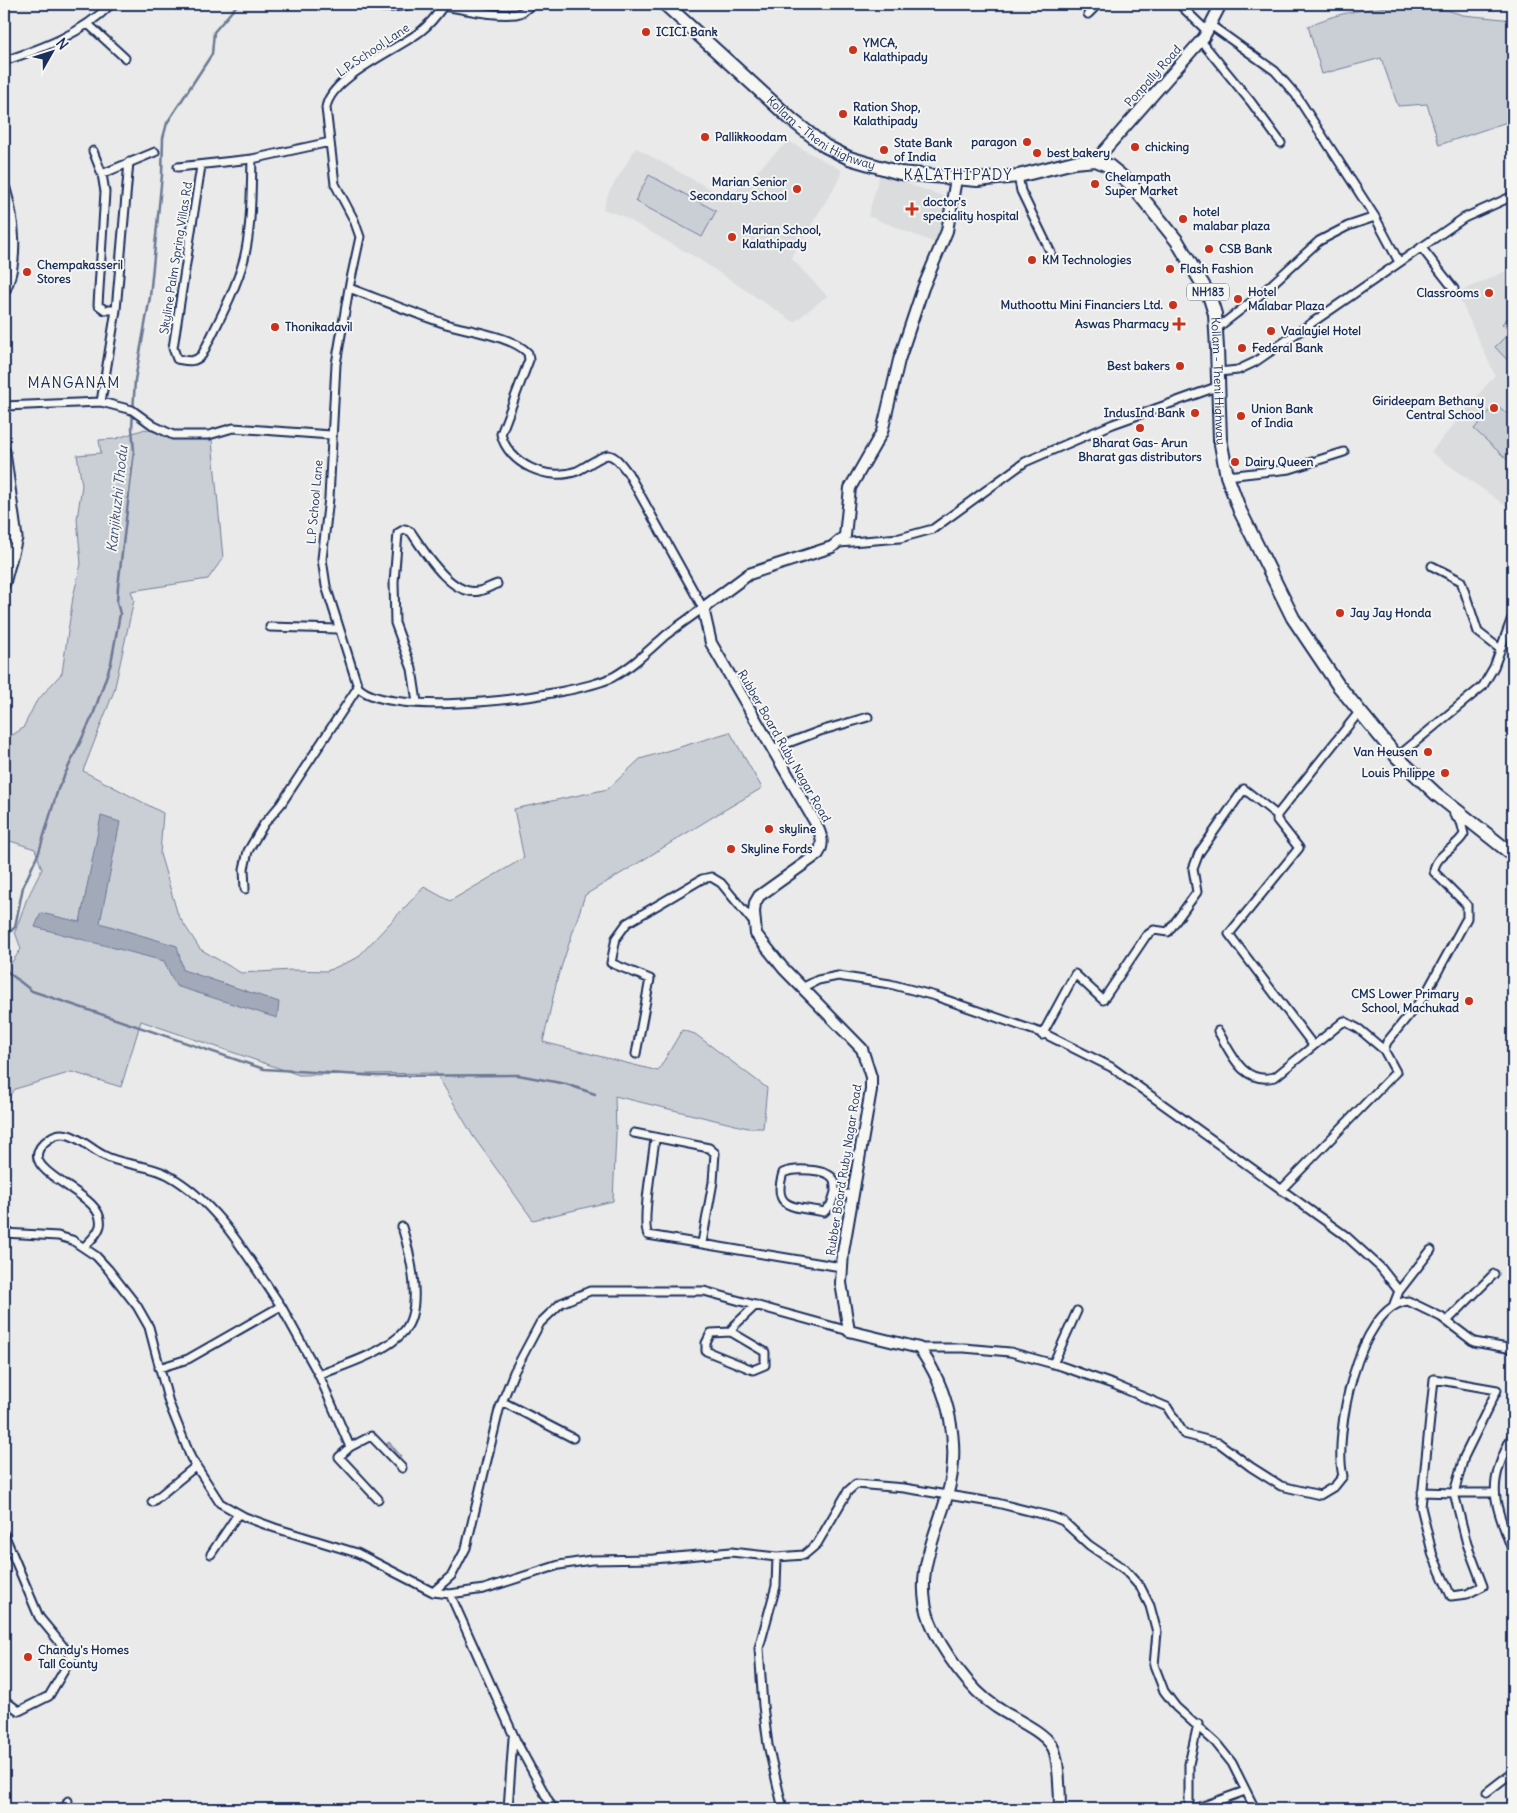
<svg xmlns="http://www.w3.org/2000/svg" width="1517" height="1813" viewBox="0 0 1517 1813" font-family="Delius,sans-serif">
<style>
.built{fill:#dadcde}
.green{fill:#caced5;stroke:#727e9a}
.water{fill:#a2aaba;stroke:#6c7995}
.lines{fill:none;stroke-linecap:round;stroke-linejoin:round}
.stream{stroke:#6c7995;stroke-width:2.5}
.street-casing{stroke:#1b2f5e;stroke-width:11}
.secondary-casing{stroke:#1b2f5e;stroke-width:14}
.primary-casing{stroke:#1b2f5e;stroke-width:15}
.highway-casing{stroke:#1b2f5e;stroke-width:16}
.street{stroke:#f6f6f2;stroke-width:7}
.secondary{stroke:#f6f6f2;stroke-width:10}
.primary{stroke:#f6f6f2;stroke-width:11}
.highway{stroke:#f6f6f2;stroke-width:12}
.poi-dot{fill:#c8321e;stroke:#f6f6f2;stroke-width:2}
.labels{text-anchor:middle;stroke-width:4;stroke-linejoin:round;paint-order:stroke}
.shield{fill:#f6f6f2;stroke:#5d6b8a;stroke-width:1}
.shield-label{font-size:11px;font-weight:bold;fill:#1b2f5e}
.poi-label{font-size:12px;font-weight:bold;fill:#1b2f5e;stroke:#f6f6f2;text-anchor:start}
.street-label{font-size:12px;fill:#1b2f5e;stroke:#f6f6f2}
.water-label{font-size:14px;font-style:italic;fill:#44547a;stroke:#f6f6f2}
.quarter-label{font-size:15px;letter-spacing:1px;fill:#1b2f5e;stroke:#f6f6f2}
</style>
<rect width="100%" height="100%" fill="#e9eae9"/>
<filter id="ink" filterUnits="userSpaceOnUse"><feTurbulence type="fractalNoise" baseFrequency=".02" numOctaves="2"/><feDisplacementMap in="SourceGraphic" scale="10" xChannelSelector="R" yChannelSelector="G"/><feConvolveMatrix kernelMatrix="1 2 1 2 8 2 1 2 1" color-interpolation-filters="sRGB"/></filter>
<g filter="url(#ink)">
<path class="built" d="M788,141l53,29 -1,8 -49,80 36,38 -33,26 -97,-64 -75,-42 -19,-7 6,-17 27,-44 92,51z
M880,174l77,27 -17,44 -72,-29z
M1513,268v243l-82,-59 64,-77 -38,-82z"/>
<path class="green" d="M1434,6l29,9 50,5v100l-74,25 -12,-41 -29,2 -17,-48 -59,16 -14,-48c45,-20 79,-19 126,-20z
M649,175l67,36 -14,26 -67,-36z
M1513,312v54l-18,-19 15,-15 -8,-8z
M1496,404l17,15v46l-39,-36z
M145,429l33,10 34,1 11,118 -15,21 -77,12 3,9 -20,91 -31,80 80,42 -3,41 18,61 22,34 41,24 51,-3 35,1 30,-13 67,-71 26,14 74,-43 -10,-49 94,-20 32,-30 90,-27 32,56c-60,34 -117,72 -177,107l-28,85 -14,62 115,29 24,-41 13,4 72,54 -4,40h-15l-133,-32 1,38 -3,67 -80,19 -60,-84 -37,-63 -137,2 -158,-54 -20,66 -49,-15 -57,17 -11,13v-139l8,-1 9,-13 -6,-17 11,-31 16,-32 -7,-20 -31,-10v-94l4,-7 15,-10 13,-26 26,-29 11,-76 8,-33 -4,-45 5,-34 -5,-30 24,-2 -2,-13 16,-1z"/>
<path class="water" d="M101,816l19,6 -20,101 77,23 6,24 96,32 -2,16 -101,-32 -12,-25 -129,-34 6,-14 39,9z
M389,1442l12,14 -8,7 -13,-14z"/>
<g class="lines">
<path class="stream" d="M4,938l11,-11 8,-40 16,-35 19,-63 35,-74 18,-52 9,-49 -3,-12 1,-15 16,-136 -2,-23 3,-48 15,-83 12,-122 1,-37 4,-15 45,-69 2,-22 24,-28
M4,969l28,22 232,78 113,7 141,-1 48,9 29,10"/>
<g class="street-casing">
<path id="street" d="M373,4c15,7 31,0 46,0 32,0 65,13 97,10 7,-1 11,-5 15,-10
M1179,4l29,28
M1088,14l10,-10
M88,24l37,34
M1212,26l63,45 21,24 79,122 24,45
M1201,41l50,61 30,41
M4,61c39,-13 78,-27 107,-57
M93,151l9,23 3,18 -7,113 7,5h11
M201,166l-28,182 4,11c11,2 17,4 25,-4 15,-31 33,-63 42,-96 8,-33 7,-67 8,-100
M178,167l74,-8 78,-17
M102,174l53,-22
M1018,176l3,15 30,62
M1421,247l33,42
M349,288c32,12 64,25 97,36 23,7 66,12 82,29l1,7 -28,74c7,30 47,48 76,37 7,-3 25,-16 31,-16 9,1 15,12 20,18l75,135c-12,9 -25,18 -37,27 -17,15 -33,31 -53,42 -40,20 -225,43 -255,10l-32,-101 -4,-27 7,-61 7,-134 13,-76 11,-51 -6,-17 -19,-36 -9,-76c4,-31 71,-58 95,-77 9,-7 16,-16 23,-26
M1216,329l44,-34 59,-54 29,-15 27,-9
M1219,372l19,-2 17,-8 209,-144 49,-22
M101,402l15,-92 13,-148
M4,406l97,-4 31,8 22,16 19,9h36l24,-7 98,7
M1227,476l63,-7 54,-17
M839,543l61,-5 33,-9 92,-67 88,-38 106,-38
M1432,566l29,15 17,51 22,17
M270,627l68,2
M417,702l-5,-33 -17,-46 -1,-41 4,-49 7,-4 6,3c13,19 40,65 68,59 6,-1 12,-5 18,-7
M772,749l48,-18 48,-14
M1397,757l86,-71 11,-19 19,-52
M245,889l-1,-20 4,-18 16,-27 17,-20 77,-117
M802,988l16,-8 20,-4 52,8 45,12 112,39 64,32 235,169 35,32 18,23
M1218,1031c14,24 25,54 57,46l69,-56 15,8 25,21
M1042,1035l33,-61 28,26 43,-64 8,-6 14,2 29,-40 -4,-23 6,-16 45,-64 33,26
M1313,1045l-84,-111 70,-86 -22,-28v-5l83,-104
M636,1054l14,-75 -39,-16 5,-25 11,-15 75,-44 9,-2 10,6 33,40
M634,1133l75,15 6,5 -2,29 -11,61
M655,1139c-2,18 -14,84 -7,96l193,32
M1281,1190l115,-118 -12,-22 3,-8 38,-47 42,-77v-13l-33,-33c0,-17 23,-24 30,-38l-3,-12 -7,-7
M835,1192c0,-3 0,-9 -1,-12 -6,-12 -41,-12 -51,-7 -12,38 13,33 41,39l7,-7 4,-13 16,3
M4,1233l54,3 14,4 24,16 12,13 29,37 12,21 20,76 22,55 29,45 25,14 30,11 82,25 76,39 17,2 34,-5 75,-24 32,-5 63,-1 77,-7 46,5 27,-2 13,-11 31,-53 8,-7 48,4 93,15 56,14 10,4 26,24 35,24 17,19 9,18 7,26 -3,33 10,26 12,16 40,36 16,20 22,44
M84,1247c6,-6 14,-13 16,-21 8,-36 -98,-54 -50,-88 18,-13 37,9 53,17 20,11 45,9 65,20 51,28 81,85 113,131
M1394,1304l5,-13 32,-41
M1447,1321l47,-47
M731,1332l34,20v13l-12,5 -47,-19v-8l5,-10z
M731,1332l4,-7 21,-20
M919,1348h45l46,4 51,14 54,19 52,22 17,27 35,9 32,24 30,19 39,9 15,-9 8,-10c-10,-39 15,-170 65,-175l33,16 33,25 39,7
M1053,1364l24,-53
M159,1368l29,-9 93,-53 38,69c25,-10 68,-23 85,-44 20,-23 6,-78 -2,-104
M319,1375l31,72 21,-11 31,32
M503,1402l70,36
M1513,1434c-27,54 -20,64 0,118
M350,1447l-11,10 39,42
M1422,1492l32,1 10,-36 33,-67 -63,-11 -13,128 12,49 18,40 16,-2 16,-8 -16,-42 -13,-51h40
M152,1502l44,-36
M4,1534l35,83 33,40 -23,39 -30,15 -15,-11
M211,1554l27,-40
M777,1557l-1,29 -17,62 4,58 5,39 15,64
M433,1592l19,-17 14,-27 33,-138 15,-38 26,-49 21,-20 29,-12h114l145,40
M450,1594l67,149 36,66
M1487,1792l26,-20
M65,1809l3,-8
M508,1809l5,-71
M1189,1809v-45l9,-40
M1195,1809l50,-18"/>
</g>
<g class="secondary-casing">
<path id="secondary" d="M1096,160l108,-123 17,-33
M956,179l-9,52 -24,57 -24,72 -17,72 -32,56 -5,48 -13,11 -83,27 -46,34 8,35 104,179c6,12 10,21 3,32l-59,42 -4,7 -1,9 2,22 27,34 79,81 9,28v13l-28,162 -2,31 8,48 70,17c30,41 43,98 28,148 -12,41 -34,81 -17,125 11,29 40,69 66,86 16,11 46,23 56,39 7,10 8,50 8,63"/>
</g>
<g class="primary-casing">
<path id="primary" d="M4,189c9,30 14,71 0,101
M4,452l12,86 -12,45"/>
</g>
<g class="highway-casing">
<g id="highway">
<path id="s1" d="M665,4l127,116 33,26 24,12 51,15 77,7 41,-4 56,-14 22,-2 13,6 22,18 46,57 32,54 6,19 2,34 3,91 7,37 13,35 53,107 45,67 59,72 39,37 77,61"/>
</g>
</g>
<use href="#street" class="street"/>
<use href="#secondary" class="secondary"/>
<use href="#primary" class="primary"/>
<use href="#highway" class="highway"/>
</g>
</g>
<g class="poi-dot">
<circle cx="646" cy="32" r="5"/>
<circle cx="853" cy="50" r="5"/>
<circle cx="843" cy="114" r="5"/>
<circle cx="705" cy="137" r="5"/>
<circle cx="1027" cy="142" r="5"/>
<circle cx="1135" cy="147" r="5"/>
<circle cx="884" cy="150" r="5"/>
<circle cx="1037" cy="153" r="5"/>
<circle cx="1095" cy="184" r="5"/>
<circle cx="797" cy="189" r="5"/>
<path d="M909.5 201.5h5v5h5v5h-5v5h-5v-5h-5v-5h5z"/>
<circle cx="1183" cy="219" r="5"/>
<circle cx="732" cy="237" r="5"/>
<circle cx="1209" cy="249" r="5"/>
<circle cx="1032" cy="260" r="5"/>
<circle cx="1170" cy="269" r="5"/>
<circle cx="27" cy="272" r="5"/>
<circle cx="1489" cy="293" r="5"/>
<circle cx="1238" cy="299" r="5"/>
<circle cx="1173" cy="305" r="5"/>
<path d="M1176.5 316.5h5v5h5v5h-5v5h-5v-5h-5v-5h5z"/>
<circle cx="275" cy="327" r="5"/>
<circle cx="1271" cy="331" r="5"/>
<circle cx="1242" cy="348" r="5"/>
<circle cx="1180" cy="366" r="5"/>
<circle cx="1494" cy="408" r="5"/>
<circle cx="1195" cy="413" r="5"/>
<circle cx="1241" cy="416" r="5"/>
<circle cx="1140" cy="428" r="5"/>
<circle cx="1235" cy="462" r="5"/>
<circle cx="1340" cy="613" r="5"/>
<circle cx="1428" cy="752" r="5"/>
<circle cx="1445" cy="773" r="5"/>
<circle cx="769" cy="829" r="5"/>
<circle cx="731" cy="849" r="5"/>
<circle cx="1469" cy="1001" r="5"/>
<circle cx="28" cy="1657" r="5"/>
</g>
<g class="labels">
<rect class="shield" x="1187" y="283.5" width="42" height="17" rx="4"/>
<g class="shield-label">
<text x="1208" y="296">NH183</text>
</g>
<g class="poi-label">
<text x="656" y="36">ICICI Bank</text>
<text x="863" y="47">YMCA,<tspan x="863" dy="14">Kalathipady</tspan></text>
<text x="853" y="111">Ration Shop,<tspan x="853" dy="14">Kalathipady</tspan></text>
<text x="715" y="141">Pallikkoodam</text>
<text x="1017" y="146" text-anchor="end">paragon</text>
<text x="894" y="147">State Bank<tspan x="894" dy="14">of India</tspan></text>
<text x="1145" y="151">chicking</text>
<text x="1047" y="157">best bakery</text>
<text x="1105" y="181">Chelampath<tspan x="1105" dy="14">Super Market</tspan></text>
<text x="787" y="186" text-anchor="end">Marian Senior<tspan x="787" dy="14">Secondary School</tspan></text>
<text x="923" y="206">doctor's<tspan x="923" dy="14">speciality hospital</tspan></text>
<text x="1193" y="216">hotel<tspan x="1193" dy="14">malabar plaza</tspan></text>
<text x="742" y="234">Marian School,<tspan x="742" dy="14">Kalathipady</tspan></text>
<text x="1219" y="253">CSB Bank</text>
<text x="1042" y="264">KM Technologies</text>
<text x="37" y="269">Chempakasseril<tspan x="37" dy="14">Stores</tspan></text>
<text x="1180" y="273">Flash Fashion</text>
<text x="1248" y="296">Hotel<tspan x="1248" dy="14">Malabar Plaza</tspan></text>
<text x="1479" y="297" text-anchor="end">Classrooms</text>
<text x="1163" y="309" text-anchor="end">Muthoottu Mini Financiers Ltd.</text>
<text x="1169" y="328" text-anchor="end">Aswas Pharmacy</text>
<text x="285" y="331">Thonikadavil</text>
<text x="1281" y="335">Vaalayiel Hotel</text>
<text x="1252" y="352">Federal Bank</text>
<text x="1170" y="370" text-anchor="end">Best bakers</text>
<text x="1484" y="405" text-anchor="end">Girideepam Bethany<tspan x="1484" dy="14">Central School</tspan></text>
<text x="1251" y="413">Union Bank<tspan x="1251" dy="14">of India</tspan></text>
<text x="1185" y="417" text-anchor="end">IndusInd Bank</text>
<text x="1140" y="447" text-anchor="middle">Bharat Gas- Arun<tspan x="1140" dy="14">Bharat gas distributors</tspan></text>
<text x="1245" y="466">Dairy Queen</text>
<text x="1350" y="617">Jay Jay Honda</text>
<text x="1418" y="756" text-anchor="end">Van Heusen</text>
<text x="1435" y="777" text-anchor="end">Louis Philippe</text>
<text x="779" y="833">skyline</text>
<text x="741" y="853">Skyline Fords</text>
<text x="1459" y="998" text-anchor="end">CMS Lower Primary<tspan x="1459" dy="14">School, Machukad</tspan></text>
<text x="38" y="1654">Chandy's Homes<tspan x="38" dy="14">Tall County</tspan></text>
</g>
<g class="street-label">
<text transform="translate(373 50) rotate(-34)" y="4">L.P School Lane</text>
<text transform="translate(1153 76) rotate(-48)" y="4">Ponpally Road</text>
<text dy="4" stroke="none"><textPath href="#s1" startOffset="204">Kollam - Theni Highway</textPath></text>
<text transform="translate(176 258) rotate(-81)" y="4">Skyline Palm Spring Villas Rd</text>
<text dy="4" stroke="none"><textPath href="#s1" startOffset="758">Kollam - Theni Highway</textPath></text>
<text transform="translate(315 502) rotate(-85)" y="4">L.P School Lane</text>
<text transform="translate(784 746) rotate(60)" y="4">Rubber Board Ruby Nagar Road</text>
<text transform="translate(844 1170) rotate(-81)" y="4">Rubber Board Ruby Nagar Road</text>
</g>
<g class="water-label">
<text transform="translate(117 499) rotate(-84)" y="5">Kanjikuzhi Thodu</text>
</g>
<g class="quarter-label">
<text x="958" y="180">KALATHIPADY</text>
<text x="74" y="388">MANGANAM</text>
</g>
</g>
<rect width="1517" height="1813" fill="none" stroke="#f6f6f2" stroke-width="20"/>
<rect x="10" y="10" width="1497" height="1793" fill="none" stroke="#1b2f5e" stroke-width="2" filter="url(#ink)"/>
<g transform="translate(52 52) rotate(51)" stroke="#f6f6f2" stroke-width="4" paint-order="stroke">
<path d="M0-4L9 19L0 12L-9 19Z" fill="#1b2f5e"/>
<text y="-8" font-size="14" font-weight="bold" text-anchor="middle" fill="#1b2f5e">N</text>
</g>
</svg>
